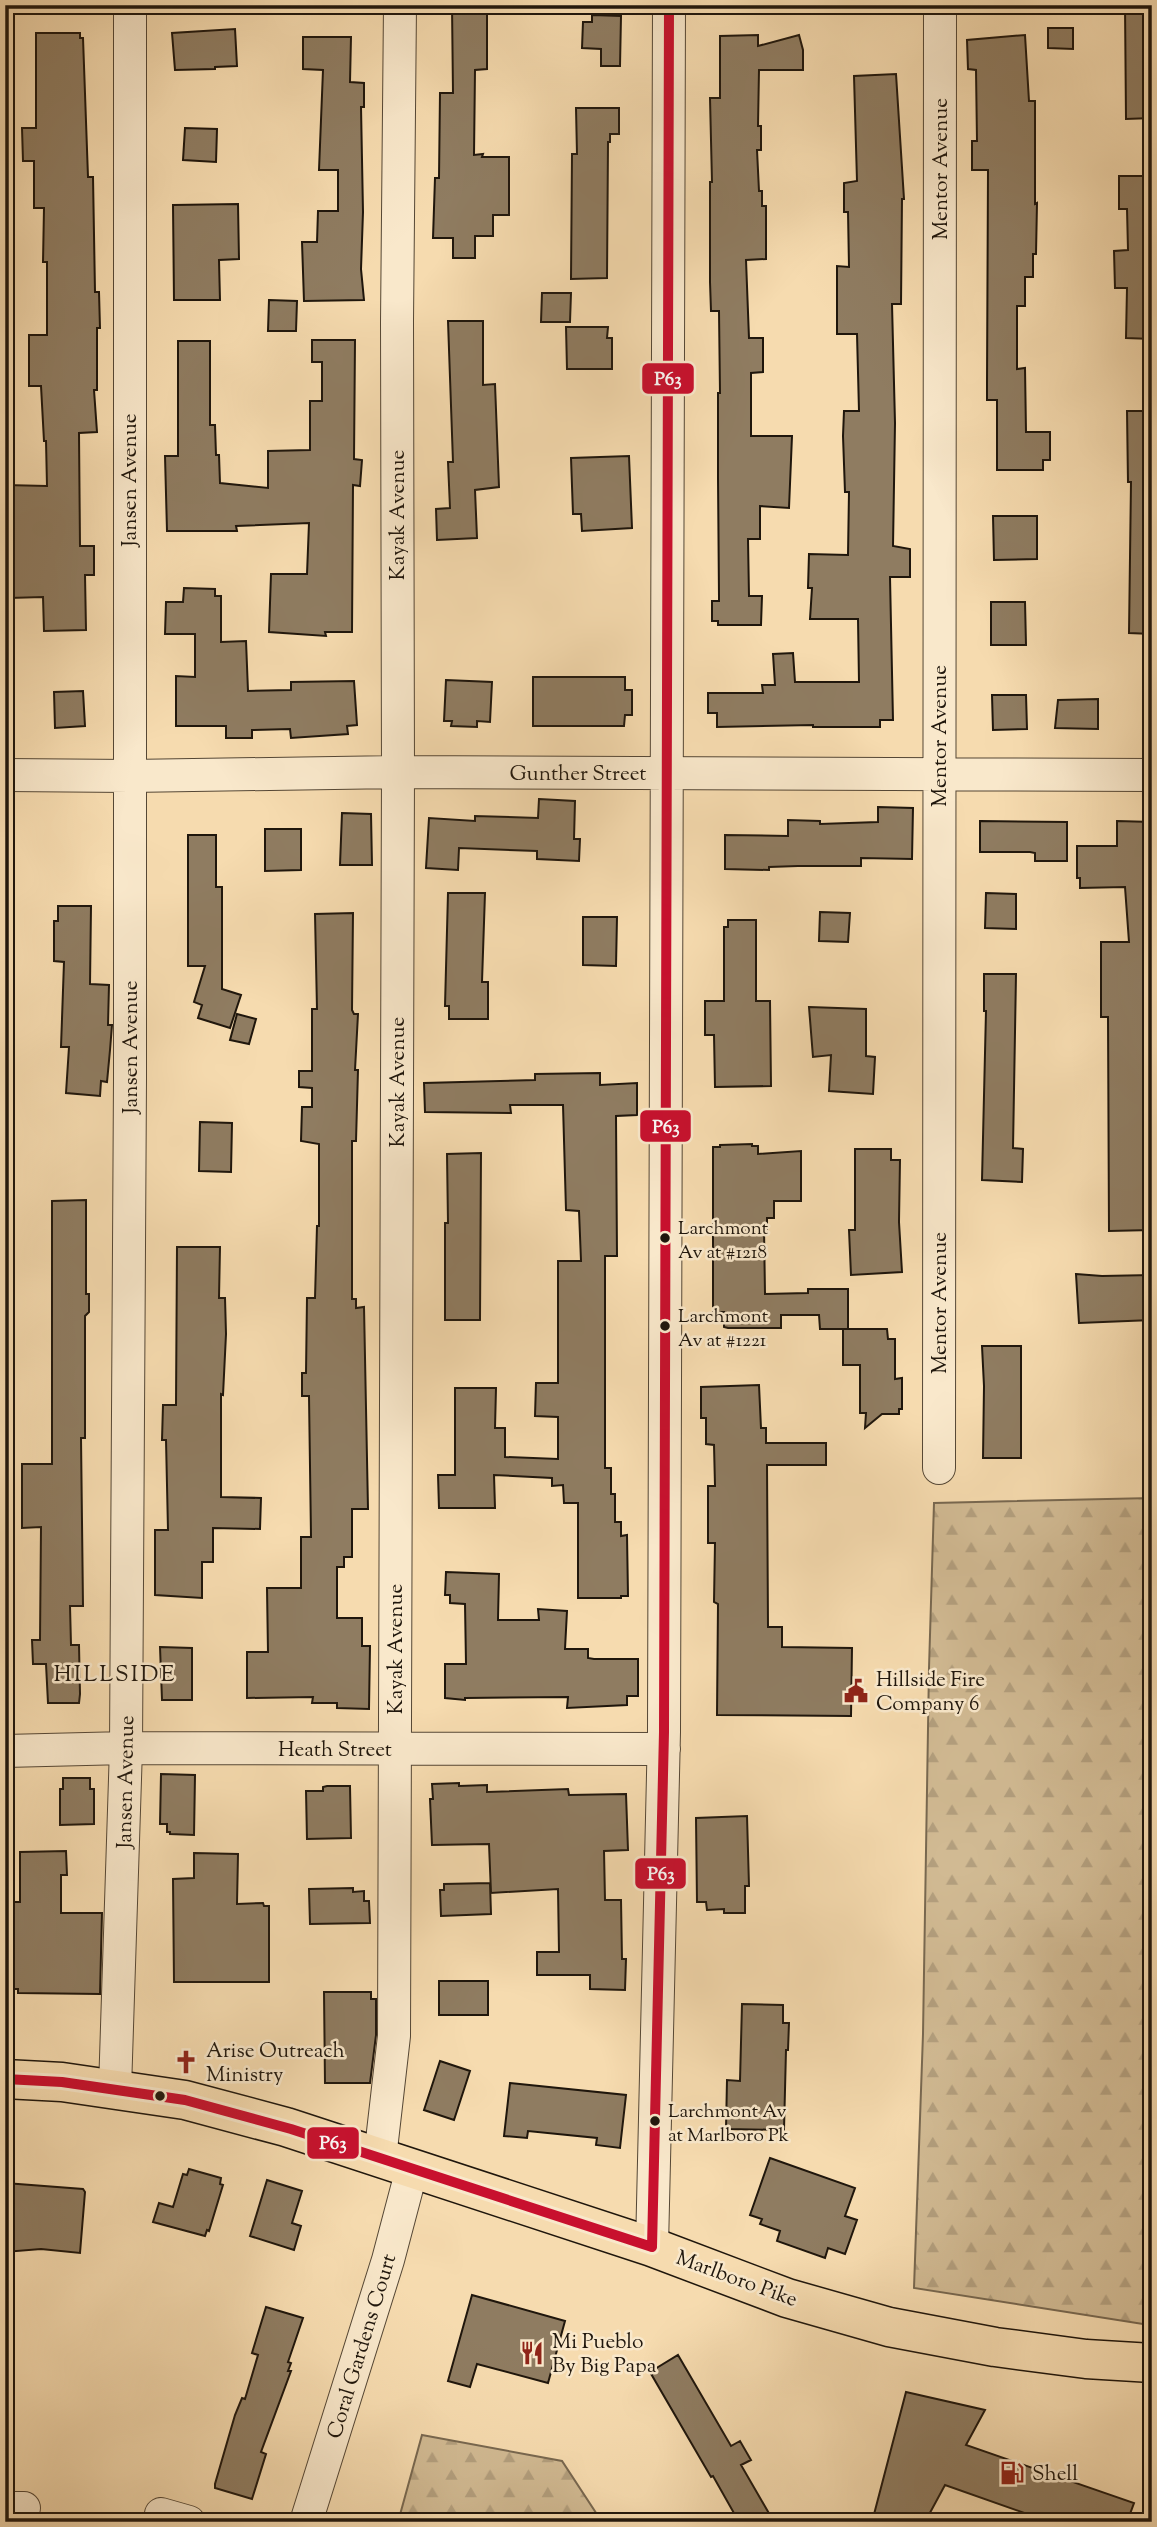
<svg xmlns="http://www.w3.org/2000/svg" width="1157" height="2527" viewBox="0 0 1157 2527" font-family="'Sorts Mill Goudy',serif">
<style>
.forest{fill:url(#forest-firs);stroke:#786850;stroke-width:2}
.building{fill:#8f7c61;stroke:#1f160c;stroke-width:2}
.lines{fill:none;stroke-linecap:round;stroke-linejoin:round}
.minor-casing{stroke:#554735;stroke-width:34}
.major-casing{stroke:#1f160c;stroke-width:41}
.minor{stroke:#f9e8cb;stroke-width:32}
.major{stroke:#f6dbaf;stroke-width:38}
.bus-1-casing{stroke:#f9e8cb;stroke-width:16}
.bus-1{stroke:#c8102e;stroke-width:10}
.bus-dot{fill:#1f160c;stroke:#f9e8cb;stroke-width:2.5}
.labels{text-anchor:middle;stroke-width:5;stroke-linejoin:round;paint-order:stroke}
.bus-label{font-size:19px;fill:#1f160c;stroke:#f9e8cb;text-anchor:start}
.street-label{font-size:21px;fill:#1f160c;stroke:#f9e8cb}
.poi-label{font-size:21px;fill:#1f160c;stroke:#f9e8cb;text-anchor:start}
.neighbourhood-label{font-size:23px;letter-spacing:2px;fill:#1f160c;stroke:#f9e8cb}
.line-badge{stroke:#f9e8cb;stroke-width:2.5}
.badge-label{font-size:19px;text-anchor:middle;font-weight:bold;fill:#fff}
</style>
<defs>
<pattern id="forest-firs" width="22" height="20" patternUnits="userSpaceOnUse" patternTransform="scale(1.75)"><rect width="22" height="20" fill="#d1ba93"/><path d="M5 1l3.5 6h-7zM16 11l3.5 6h-7z" fill="#b39f7e"/></pattern>
</defs>
<rect width="100%" height="100%" fill="#f6dbaf"/>
<filter id="stains"><feTurbulence type="fractalNoise" baseFrequency=".00286" numOctaves="4"/><feColorMatrix values="0 0 0 0 .2 0 0 0 0 .09 0 0 0 0 .02 0 0 0 .5 -.17"/></filter>
<radialGradient id="worn" r=".72"><stop offset=".6" stop-color="#630" stop-opacity="0"/><stop offset="1" stop-color="#630" stop-opacity=".3"/></radialGradient>
<path class="forest" d="M1152,1498v826h-9l-229,-36 9,-254 6,-366 5,-165z
M422,2435l140,26 40,61h-204z"/>
<path class="building" d="M452,5h35v64l-12,1 -1,85 9,-1 -1,3h27v58h-16v21h-18v22h-22v-20h-20l2,-60h4l1,-85h13z
M1125,5h27v113l-26,1z
M592,15l29,1 -1,50h-19v-17l-19,-1 1,-26h9z
M1048,28h25v21l-25,-1z
M235,29l2,37 -22,1v2l-40,1 -3,-37z
M36,33h44v5h3l5,139h5l2,115h4l1,36h-3v62h-3l3,42 -18,1 1,113h14v29h-9l1,55 -42,1 -1,-34 -34,1v-52h-4v-61l42,1 -1,-45h-2l-3,-55h-12v-51h18v-73h-4l1,-54h-10v-47h-11l-1,-33h14z
M758,35v11l41,-11 4,15v20h-44l-1,56h3v24h-4l2,41h3v15h4v53l-20,1 3,78h14v34l-12,1v63h41l-3,72 -29,-2v33h-12l1,57h13l-1,29h-43v-4h-6v-20h7v-5l-1,-118v-85h2l-1,-82h-8l-1,-29v-100h2l-2,-84h10v-62z
M1025,35l4,66h6v103l2,-1 -1,51h-3v23h-8v29h-8v63l8,-1 1,64h24v28h-7v10h-46v-70h-10v-16l1,-214h-16v-29h5l-1,-71 -8,-1 -1,-29z
M303,37h48l-1,45 14,1v24h-3l2,105 -2,57 3,31 -60,1 -2,-59h15l1,-31h20v-41h-19l4,-100 -20,-1z
M896,74l8,125h-2l-1,105h-9l3,119 -2,123 17,3v28h-20l3,143h-13v7h-67v-2l-96,2v-14h-9v-20h55l-1,-8h13l-2,-31 20,-1 2,29h64l-1,-63h-48l2,-31h-4l1,-34 39,1 1,-63h-4l-2,-56 1,-25h15l-2,-77h-20v-68l12,1 -1,-55h-4v-29l13,-2 -3,-105z
M576,108h43v26h-9v8h-2l-1,136 -36,1 1,-125h5z
M185,128l32,1 -1,33 -33,-2z
M1119,176h33v163l-26,-1 1,-50h-12l-1,-37 14,-1 -1,-41h-8z
M238,204l1,55 -20,1 1,40h-46l-1,-95z
M542,293h29l-1,29h-29z
M269,300l28,1 -1,30h-28z
M448,321h35v64l12,-1 4,103 -24,3 2,48 -40,2 -1,-31 14,-1 -2,-46h5z
M566,327h42l-1,11h5v31h-45z
M312,340h43l-1,119 8,1 -2,26 -7,-1 -1,147h-27l1,4 -57,-4 2,-58h36l2,-51 -73,3 1,5h-70l-2,-75h13v-115h32v84h5l1,30h3l1,28 48,5v-37l42,-1v-49h12v-39h-10z
M1127,411h20l1,12h4v211l-23,-1 2,-151h-3z
M629,456l3,72 -50,3 -1,-17h-8l-2,-56z
M993,516h44v43l-43,1z
M184,588l31,1v7h6v46l25,-1 2,50 43,-1v-8l63,-1 3,44 -10,1 1,8 -57,4 -1,-9 -38,1v8h-26v-12h-50v-50l19,1v-43h-30l1,-32h17z
M991,602h34l1,43h-35z
M533,677h92v13h7v25h-7l-1,11h-91z
M446,680l46,2 -2,40 -13,-1v6l-26,-1 1,-5h-8z
M83,691l2,35 -30,2 -1,-36z
M992,695h34l1,34 -34,1z
M1098,699v30l-43,-1 3,-28z
M539,799l36,2 -1,38h6l-1,22 -42,-2v-8l-78,-3 -1,22 -32,-2 3,-50 46,3v-5l63,2z
M878,807l35,1 -1,51 -51,-1v8h-63l-29,1v3l-44,-1v-34l63,1v-16l32,1v3l58,-2z
M342,813l29,1 1,51h-32z
M980,821l87,1v39h-32v-8l-5,-1h-50z
M1117,821l35,1v56h-2v8h-3l3,47 2,297 -43,1 -1,-214h-7v-75h28l-4,-55 -45,1v-10h-3v-32h40z
M265,829h36v41l-36,1z
M188,835h28v52h6v102l19,6 -11,33 -32,-10 4,-13 -8,-3 11,-36h-17z
M448,893h37l-3,89h6v37h-39v-13h-4z
M986,893l30,1v35l-31,-1z
M58,906h33l-1,78 19,1 -1,40h4l-2,25 -3,32 -6,-1 -1,15 -34,-3 3,-46h-8l3,-85 -10,-1v-40h4z
M820,912l30,1 -2,29 -29,-1z
M353,913l-1,97 2,4h4l-3,56h3l-2,71h-4v158h4v9l8,-1 4,202h-16v48h-8v10h-7v51h25v28h8l-1,63 -32,-1v-5h-25l1,-6 -66,1v-46h21l-1,-64h34v-51h10l-2,-141h-7v-23h4l1,-75h8l2,-72h2v-82l-18,-3 1,-34h10v-19l-13,-1v-16h13v-62h5l-2,-95z
M583,917h34l-1,49 -33,-1z
M728,920h28v81h14l1,85 -56,1 -1,-52h-9v-34h19v-74h4z
M984,974h32l-3,174 10,1 -1,33 -40,-2 4,-169h-2z
M809,1007l57,2v47l9,1 -2,37 -44,-3 2,-36 -18,2z
M237,1014l19,5 -7,25 -19,-4z
M600,1073v12l37,-2v32l-21,1 1,140h-12v212h6v26h4v28h6v14l6,-1 1,61h-7v2h-43v-95h-14l-1,-18 -11,1v-8l-58,-3 1,33h-56l-1,-33h17v-87h41l-1,40h10v29l53,2v-42l-23,-1 1,-33h22v-122h23l-2,-50 -13,-1 -3,-105h-53l1,8 -86,-1 -1,-29 111,-3v-6z
M200,1122l32,1 -1,49 -32,-1z
M752,1144v2h6v8l43,-3v50h-27v17h-7v11h-3l1,65 43,-1v-4h40v40h-28l-1,-14h-38v13h-53l-4,-1v-15h-11v-165h7v-2z
M855,1149h36v11h9l-1,62 3,50 -51,3 -2,-45h6z
M481,1153l-1,167h-35v-97h3l-1,-69z
M86,1200v94h3v18l-4,4v122h-4l2,168h-13l1,39h8l1,49 -1,9h-31l-2,-39h-13l-1,-24h8l1,-113 -19,1v-64h30v-263z
M177,1247h43l-1,51h6l1,36 -3,61 -2,-1v103l40,1 -1,31 -47,-1v34h-11v36l-47,-3v-65h13l-2,-90h-4l1,-35h13z
M1076,1274l26,2 50,-1v45l-73,3z
M843,1329h44l1,10h7v40l7,-1v31h-3v5h-17l-17,14 1,-15h-6v-48h-17z
M982,1346h39v112h-38l1,-72z
M759,1385l2,43h5v15h60v22h-59l1,162h14v20l70,1 -1,68 -134,-1 1,-111 -4,-2 1,-59h-7v-57h7l-1,-41 -8,-1v-26h-5v-31z
M446,1572l53,2 -1,46h41l-1,-11 29,2 -2,38h23v9l6,1h44v37h-11v9l-60,3 1,-11 -103,1v2l-20,-2v-34h21l-1,-60 -15,-1v-8h-5z
M160,1647l32,1v52h-30z
M161,1774l34,1 -1,60 -24,-1v-2h-3v-8h-7z
M63,1778h27v11h4v35l-34,1v-36h3z
M459,1783v3l28,-1v7l81,-3 1,6 57,-1 2,56 -24,1 1,49h16l1,59h4l-1,31 -35,-1v-14h-53v-23h22l-1,-63 -67,4 -2,-49 -57,1 -2,-46h3l-1,-15z
M350,1786l1,52 -44,1 -1,-48h17v-4l4,-1z
M747,1816l2,70h-4v27h-21v-4l-17,1 -1,-8h-9l-1,-84z
M66,1851l1,24h-6v38h41l-2,81 -82,-1v-4h-13v-87h15v-50z
M194,1853l44,1 -1,50 26,-1 1,3h5v76h-95l-1,-103 21,-1z
M490,1883l1,31 -50,2 -1,-26h4v-6z
M353,1888v4l11,-1v10h5l1,22 -60,1 -1,-35z
M439,1981h49v34h-49z
M324,1992h47v7h5v36l-6,48h-45z
M742,2004l41,1v18h6l-1,27h-2l-2,80 -58,-1 1,-49 13,1z
M440,2061l30,10 -16,49 -30,-10z
M510,2083l116,12 -6,53 -24,-3 1,-7 -69,-7 -1,7 -23,-2z
M770,2158l85,30 -10,28 12,4 -12,34 -17,-6 -3,10 -48,-17 3,-10 -20,-7 2,-5 -12,-4z
M189,2169l32,9 -1,6 3,1 -14,46 -2,-1 -2,6 -52,-14 6,-19 14,4 10,-33 4,1z
M267,2180l35,11 -10,32 9,3 -7,24 -44,-14z
M5,2183l78,6 2,3 -5,61 -39,-4 -36,3z
M472,2295l93,26 -17,62 -71,-19 -7,23 -22,-6z
M266,2307l37,11 -15,44 3,1 -3,8h3l-30,81 5,2 -14,45 -37,-11v-4l20,-69 7,-17 3,1 13,-44 -6,-2z
M678,2355l53,91 9,-5 11,19 -10,5 33,57h-35l-26,-46 -2,1 -61,-105z
M906,2392l79,18 -19,35 168,58 -7,19h-77l-105,-37 -20,37h-53z"/>
<g class="lines">
<g class="minor-casing">
<path id="minor" d="M5,775l125,1 268,-4 754,3
M939,1468l1,-1463
M5,1751l121,-3 538,1
M115,2089l11,-341 4,-669v-1074
M380,2158l14,-122 4,-1264 -1,-450 3,-317
M652,2247l12,-515 5,-1727
M5,2508h19
M161,2514l28,8
M306,2522l82,-262 24,-91"/>
</g>
<g class="major-casing">
<path id="major" d="M5,2079l57,3 123,18 101,27 366,120 135,51 102,29 106,20 91,12 66,4"/>
</g>
<use href="#minor" class="minor"/>
<use href="#major" class="major"/>
<g class="bus-1-casing">
<path id="bus-1" d="M5,2079l57,3 123,18 106,29 361,118
M652,2247l12,-515 5,-1727"/>
</g>
<use href="#bus-1" class="bus-1"/>
</g>
<defs>
<g id="civic-bare" transform="scale(1.89)"><path d="M-.6-6.5H3V-4.5H.6V-3L4-1V1h2V6H-6V1h2V-1L-.6-3ZM-1.2 2.5V6h2.4V2.5Z" fill="#8f2418" stroke="#f9e8cb" stroke-width="2.5" paint-order="stroke"/></g>
<g id="church-bare" transform="scale(1.89)"><path d="M-1.2-6h2.4v3.5h3.3v2.4h-3.3V6h-2.4V-.1h-3.3v-2.4h3.3Z" fill="#8f2418" stroke="#f9e8cb" stroke-width="2.5" paint-order="stroke"/></g>
<g id="restaurant-bare" transform="scale(1.89)"><path d="M-5-6h1v4h1v-4h1v4h1v-4h1v5L-1.5 .5V6h-2V.5L-5-1ZM5-6V6H3V1.5H1.5Q1.5-4 5-6Z" fill="#8f2418" stroke="#f9e8cb" stroke-width="2.5" paint-order="stroke"/></g>
<g id="fuel-bare" transform="scale(1.89)"><path d="M-5.5-6h7V0h2V4h1.3V-2.5L3-4.5l.8-.8L6-3V5H2.5V1h-1V6h-7ZM-4.2-4.7v3.2H.2V-4.7Z" fill="#8f2418" stroke="#f9e8cb" stroke-width="2.5" paint-order="stroke"/></g>
</defs>
<g fill-rule="evenodd">
<use href="#civic-bare" x="856" y="1691"/>
<use href="#church-bare" x="186" y="2062"/>
<use href="#restaurant-bare" x="532" y="2353"/>
<use href="#fuel-bare" x="1012" y="2473"/>
</g>
<g class="bus-dot">
<circle cx="665" cy="1238" r="6"/>
<circle cx="665" cy="1326" r="6"/>
<circle cx="160" cy="2096" r="6"/>
<circle cx="655" cy="2121" r="6"/>
</g>
<g class="labels">
<g class="bus-label">
<text x="678" y="1234">Larchmont<tspan x="678" dy="24">Av at #1218</tspan></text>
<text x="678" y="1322">Larchmont<tspan x="678" dy="24">Av at #1221</tspan></text>
<text x="668" y="2117">Larchmont Av<tspan x="668" dy="24">at Marlboro Pk</tspan></text>
</g>
<g class="street-label">
<text transform="translate(940 169) rotate(-90)" y="7">Mentor Avenue</text>
<text transform="translate(129 480) rotate(-90)" y="7">Jansen Avenue</text>
<text transform="translate(397 515) rotate(-90)" y="7">Kayak Avenue</text>
<text transform="translate(939 736) rotate(-90)" y="7">Mentor Avenue</text>
<text x="578" y="780">Gunther Street</text>
<text transform="translate(130 1047) rotate(-90)" y="7">Jansen Avenue</text>
<text transform="translate(397 1082) rotate(-90)" y="7">Kayak Avenue</text>
<text transform="translate(939 1303) rotate(-90)" y="7">Mentor Avenue</text>
<text transform="translate(395 1649) rotate(-90)" y="7">Kayak Avenue</text>
<text x="335" y="1756">Heath Street</text>
<text transform="translate(125 1782) rotate(-89)" y="7">Jansen Avenue</text>
<text transform="translate(737 2278) rotate(20)" y="7">Marlboro Pike</text>
<text transform="translate(361 2346) rotate(-73)" y="7">Coral Gardens Court</text>
</g>
<g class="poi-label">
<text x="876" y="1686">Hillside Fire<tspan x="876" dy="24">Company 6</tspan></text>
<text x="206" y="2057">Arise Outreach<tspan x="206" dy="24">Ministry</tspan></text>
<text x="552" y="2348">Mi Pueblo<tspan x="552" dy="24">By Big Papa</tspan></text>
<text x="1032" y="2480">Shell</text>
</g>
<g class="neighbourhood-label">
<text x="115" y="1681">HILLSIDE</text>
</g>
</g>
<g class="line-badge">
<rect x="641" y="362" width="54" height="33" rx="7" fill="#c8102e"/>
<rect x="639" y="1109" width="53" height="34" rx="7" fill="#c8102e"/>
<rect x="634" y="1857" width="53" height="33" rx="7" fill="#c8102e"/>
<rect x="306" y="2126" width="54" height="34" rx="7" fill="#c8102e"/>
</g>
<g class="badge-label">
<text x="668" y="385">P63</text>
<text x="666" y="1133">P63</text>
<text x="661" y="1880">P63</text>
<text x="333" y="2149">P63</text>
</g>
<rect width="1157" height="2527" fill="none" stroke="#f6dbaf" stroke-width="28"/>
<rect x="7" y="7" width="1143" height="2513" fill="none" stroke="#1f160c" stroke-width="3.5"/>
<rect x="14" y="14" width="1129" height="2499" fill="none" stroke="#1f160c" stroke-width="2"/>
<rect width="100%" height="100%" filter="url(#stains)"/>
<rect width="100%" height="100%" fill="url(#worn)"/>
</svg>
